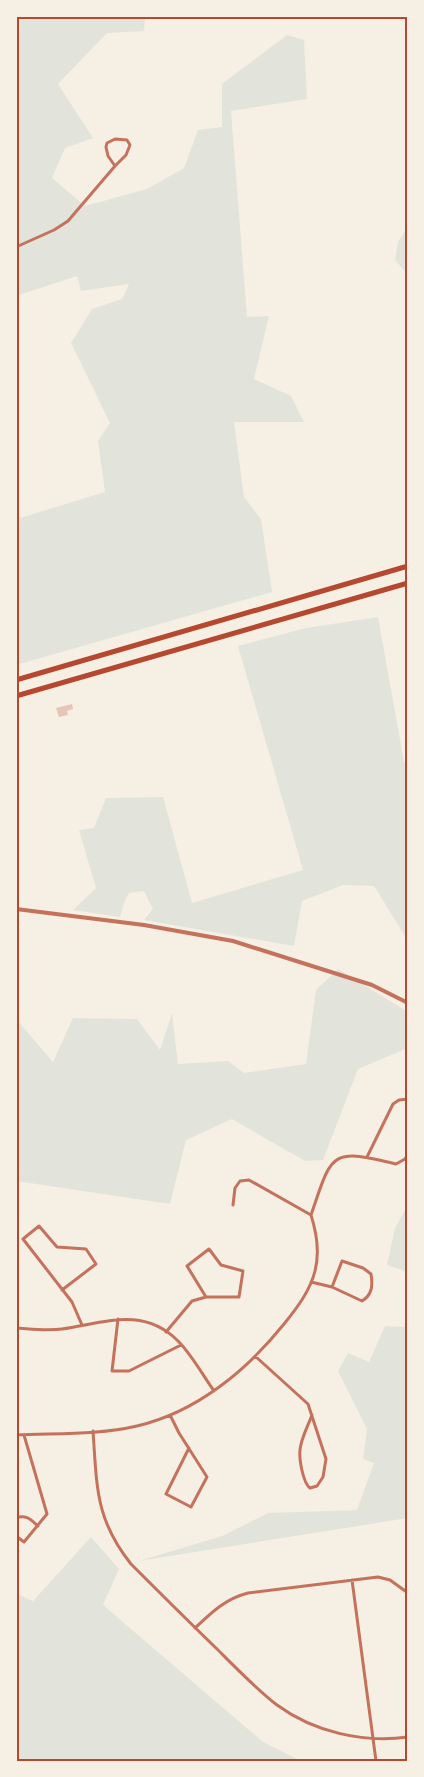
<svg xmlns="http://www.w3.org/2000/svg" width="424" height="1777" viewBox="0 0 424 1777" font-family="Figtree,sans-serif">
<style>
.green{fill:#e2e4dc}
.building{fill:#e6c5b7}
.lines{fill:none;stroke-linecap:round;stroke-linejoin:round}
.minor{stroke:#c5725c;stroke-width:3}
.tertiary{stroke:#c5725c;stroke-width:4}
.trunk{stroke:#b5482f;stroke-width:5}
.neatline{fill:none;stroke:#b5482f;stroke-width:2}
</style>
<rect width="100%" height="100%" fill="#f6efe4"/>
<path class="green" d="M16,16h129l-1,15 -37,2 -49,51 35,54 -28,10 -13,30 33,28 62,-17 37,-21 14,-38 24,-3v-43l65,-49 17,5 3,59 -76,12 16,206 22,-1 -15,63 37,17 13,26h-70l10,75 17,22 11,73 -256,73v-157l4,10 85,-26 -7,-51 12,-18 -39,-80 21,-34 30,-10 7,-15 -48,7 -4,-15 -61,20z
M408,226v49l-13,-15 3,-18z
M378,617l26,145 4,3v176l-34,-55 -31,-1 -41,16 -8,45 -150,-26 9,-11 -9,-18 -15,2 -5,10 -4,14 -47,-7 23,-22 -17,-58 15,-2 12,-30 57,-1 29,106 111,-33 -65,-224 68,-18z
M338,969l70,43v36l-50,21 -35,91 -18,1 -73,-42 -46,21 -16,64 -154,-23v-162l37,43 20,-44 64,1 23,31 12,-37 6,51 50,-3 16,12 62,-9 10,-74z
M408,1205v67l-21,-7 8,-37z
M385,1326l23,1v191l-269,43 83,-25 46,-23 89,-3 17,-47 -11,-4 4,-30 -29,-58 10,-18 21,9z
M91,1537l28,32 -16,36 160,137 38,19h-285v-167l17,7z"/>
<path class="building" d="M72,704l1,5 -6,2 1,4 -9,2 -3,-9z"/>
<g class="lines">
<path class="minor" d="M115,139l12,1 3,5 -4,10 -11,11 -7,-10 -2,-9 1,-4z
M16,247l38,-17 14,-9 47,-55
M367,1157l26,-53 6,-4 9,-1
M311,1215c21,-61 18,-68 85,-51l9,-5 3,-4
M311,1282l21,5 30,14c10,-6 11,-15 9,-27l-8,-6 -21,-7 -10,26
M62,1290l34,-26 -10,-15 -29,-2 -18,-21 -16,13 49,63 10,23
M118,1319l-6,52h17l52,-26
M16,1328c16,1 31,3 46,1 42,-6 81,-23 116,12 14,14 24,33 36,50
M166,1332l26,-31 14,-4h33l4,-26 -22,-6 -12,-16 -22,17 19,31
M16,1353l1,-25
M255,1356l53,48 18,55 -3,18 -6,9 -7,2c-7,-5 -11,-29 -10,-38 1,-12 8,-24 12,-35
M170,1415l9,18 28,44 -16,30 -25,-13 23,-46
M93,1431c4,55 2,88 38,133 28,28 56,56 85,84 19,19 39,40 61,57 37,27 85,38 131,32
M16,1435c40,-2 83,0 121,-9 60,-14 110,-56 147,-102 13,-16 26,-33 31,-53 5,-19 2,-37 -4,-56l-62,-35 -9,1 -5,7 -2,17
M16,1518c10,-4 15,2 22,8
M16,1536l8,6 23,-28 -23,-79
M352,1580l24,181
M195,1628c17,-16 30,-29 53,-35l130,-16 12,3 18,13"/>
<path class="tertiary" d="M16,909l128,16 89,16 139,44 36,18"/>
<path class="trunk" d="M16,680l392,-114
M16,696l392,-113"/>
</g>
<rect width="424" height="1777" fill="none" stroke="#f6efe4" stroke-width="35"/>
<rect x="18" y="18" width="388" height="1742" class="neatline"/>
</svg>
